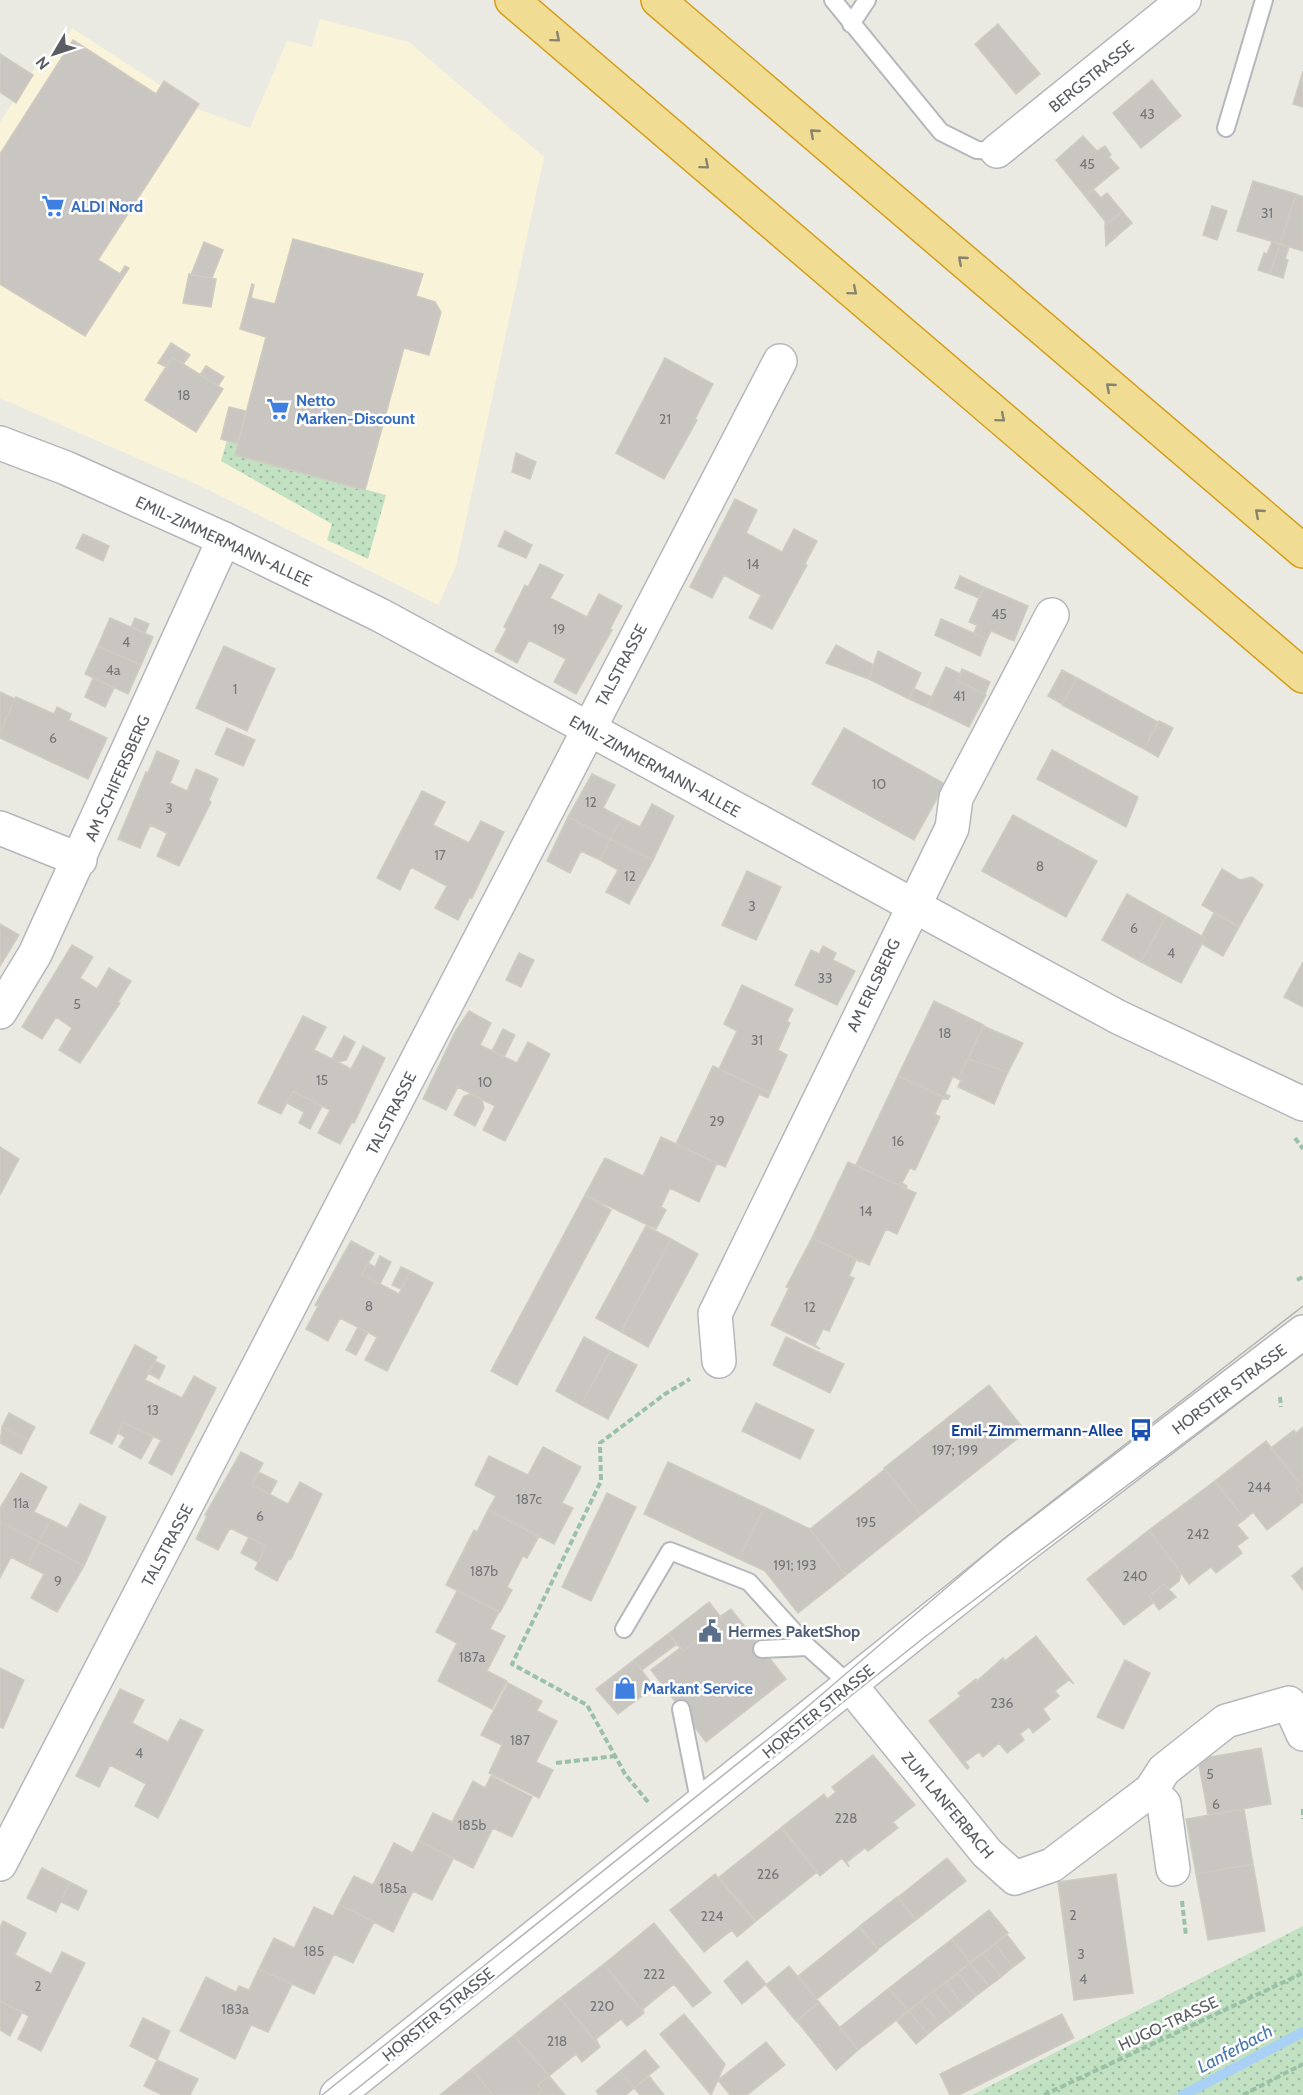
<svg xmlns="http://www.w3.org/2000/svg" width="1303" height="2095" viewBox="0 0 1303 2095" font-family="Cabin,sans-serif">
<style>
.commercial{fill:#f9f3d9}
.green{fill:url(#green-dots)}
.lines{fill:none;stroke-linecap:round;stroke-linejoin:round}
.stream{stroke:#a8d1f5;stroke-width:10}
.building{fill:#c9c6c1;stroke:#cfcbc1;stroke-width:1.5}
.lane-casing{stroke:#b4b7bb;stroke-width:20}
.street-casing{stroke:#b4b7bb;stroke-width:36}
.secondary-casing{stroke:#b4b6bb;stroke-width:36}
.highway-casing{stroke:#d59f19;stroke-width:36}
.path{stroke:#9ac1a7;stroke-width:4;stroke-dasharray:6 3;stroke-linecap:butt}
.lane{stroke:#fff;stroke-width:16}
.street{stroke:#fff;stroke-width:33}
.secondary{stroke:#fff;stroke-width:33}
.highway{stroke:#f1dc94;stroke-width:33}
.tram{stroke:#b2b3b3;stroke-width:1.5}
.oneway{stroke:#878370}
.labels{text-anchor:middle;stroke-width:5;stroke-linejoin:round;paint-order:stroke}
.number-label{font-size:14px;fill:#767779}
.street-label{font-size:16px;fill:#5a5d61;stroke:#fff}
.shop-label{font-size:16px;font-weight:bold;fill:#366cbe;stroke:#fff;text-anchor:start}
.transit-label{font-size:16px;font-weight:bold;fill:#164399;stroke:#fff;text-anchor:end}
.service-label{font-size:16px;font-weight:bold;fill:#4e5e75;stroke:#fff;text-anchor:start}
.water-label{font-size:18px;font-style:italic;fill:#4c78ad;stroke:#fff}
</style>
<defs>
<pattern id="green-dots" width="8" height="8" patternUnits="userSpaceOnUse" patternTransform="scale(1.5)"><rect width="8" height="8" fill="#c1e1c2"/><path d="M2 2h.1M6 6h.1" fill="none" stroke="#a0baa1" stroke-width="1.8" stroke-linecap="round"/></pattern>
</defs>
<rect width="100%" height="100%" fill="#ebeae2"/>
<path class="commercial" d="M320,19l89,23 135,115 -88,409 -18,39 -231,-116 -207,-91v-276l39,-60 7,6 26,-40 123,80 55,20 37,-87 25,6z"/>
<path class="green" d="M227,440l11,4 -3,11 151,40 -18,64 -41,-19 5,-16 -111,-63z
M1303,1926v169h-331z"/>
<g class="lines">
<path class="stream" d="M1183,2095l120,-63"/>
</g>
<path class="building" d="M998,24l42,50 -24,20 -41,-50z
M73,40l83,54 8,-13 35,23 -101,156 22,14 5,-8 4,2 -44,68 -85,-52v-130z
M0,54l33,21 -17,28 -16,-11z
M1303,71v36l-10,-3z
M1152,80l29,36 -40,32 -28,-35z
M1083,136l14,15 8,-5 6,9 -2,2 10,11 -34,28 -29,-36z
M1253,181l43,13 -16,50 -43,-13z
M1093,189l8,9 6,-5 15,18 -17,15v-5l-20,-25z
M1296,194l7,3v54l-23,-7z
M1212,206l15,5 -10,29 -14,-5z
M1122,211l10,12 -26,23 -1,-20z
M293,239l130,35 -7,22 19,6 6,10 -12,43 -25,-7 -39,142 -130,-35 31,-118 -26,-8 12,-45 2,1 -3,13 24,6z
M204,242l19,8 -11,28 -21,-3z
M1272,242l8,2 -10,30 -12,-4 6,-17 3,1z
M1280,244l9,3 -4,12 3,1 -5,18 -13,-4z
M189,274l27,5 -5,28 -28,-4z
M171,343l19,12 -7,9 -11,-7 -6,10 -8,-4z
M172,357l51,32 -27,43 -51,-32z
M665,358l48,26 -18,35 2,1 -33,59 -48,-26z
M206,366l18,11 -6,9 -18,-11z
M229,407l17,4 -8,33 -17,-5z
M516,453l20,9 -6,17 -18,-7z
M735,499l22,11 -11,23 36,19 12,-23 23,12 -12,23 2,1 -35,64 -23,-11 12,-23 -37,-20 -12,23 -22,-11z
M505,531l27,14 -6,13 -28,-12z
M83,534l26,12 -6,15 -27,-13z
M540,564l23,11 -13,23 37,19 12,-23 23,12 -12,23 2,1 -36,64 -22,-12 12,-23 -37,-19 -12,23 -22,-12 12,-23 -3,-1 21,-42 3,2z
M960,576l24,11 -5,11 -24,-10z
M984,587l44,19 -14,35 -23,-10 -4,8 -13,-6 3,-8 -8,-3z
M110,618l43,19 -12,28 -43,-19z
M135,618l14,6 -4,9 -14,-6z
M941,619l46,20 -7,17 -45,-21z
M836,645l38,20 -5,14 -43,-16z
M98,646l43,19 -13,29 -43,-20z
M224,646l51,23 -28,62 -51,-23z
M878,651l43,22 -12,26 -40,-20z
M946,667l15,7 -3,7 28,14 -17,32 -42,-20z
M962,669l28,13 -5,12 -27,-13z
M1062,670l15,8 -15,26 -14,-8z
M93,678l21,10 -9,19 -20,-10z
M1077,678l81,44 -14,27 -82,-44z
M913,688l19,9 -5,10 -18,-8z
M0,692l15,7 -15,33z
M16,697l38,17 3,-7 14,7 -2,6 38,18 -19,41 -88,-41v-6z
M1159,721l14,7 -15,29 -14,-8z
M227,728l28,12 -12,26 -28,-12z
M844,728l101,56 -31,56 -102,-56z
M1052,750l86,47 -12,30 -89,-48z
M157,751l22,10 -9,22 17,8 9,-22 22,10 -9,21 2,2 -32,64 -22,-10 10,-23 -17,-8 -10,23 -22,-9 28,-67 2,1z
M592,774l23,11 -12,23 19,10 -12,21 -42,-22z
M422,791l23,11 -12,23 36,18 12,-22 23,11 -32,66 -2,-1 -12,23 -23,-12 12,-22 -36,-19 -11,23 -23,-12z
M652,804l22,12 -21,44 -43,-21 12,-21 18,9z
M1013,815l84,46 -31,56 -84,-46z
M568,817l42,22 -10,21 -19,-9 -11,22 -23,-12z
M610,839l43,21 -24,44 -23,-12 12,-22 -18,-10z
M1222,869l18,11 12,-3 11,8 -24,42 -37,-22z
M747,871l34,16 -25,53 -34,-15z
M1127,894l39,22 -25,46 -39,-22z
M1214,913l25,14 -16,29 -21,-12 3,-6 -3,-3z
M1166,916l39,22 -24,45 -40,-21z
M0,924l19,11 -19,31z
M72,945l21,12 -13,21 17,11 12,-21 22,13 -13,21 2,1 -40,60 -21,-13 13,-22 -16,-11 -14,22 -20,-12z
M823,946l13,7 -3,7 22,11 -18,34 -42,-20 16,-35 8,4z
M519,953l15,7 -13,27 -15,-7z
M1303,962v45l-19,-10z
M742,985l51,24 -6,12 3,2 -12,27 9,5 -17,38 -51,-24 18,-38 -13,-7z
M934,1001l50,24 -26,54 -5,-3 -8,18 5,2 -2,3 -50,-23z
M469,1011l22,12 -11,22 37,18 11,-21 22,12 -45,87 -22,-11 12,-24 -37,-19 -12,23 -23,-11 32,-67z
M303,1016l23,11 -12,23 18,9 19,10 12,-23 22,12 -31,65 -2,-1 -12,22 -22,-11 12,-23 -8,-4 -29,-15 -12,23 -23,-11z
M983,1026l40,17 -15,29 -40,-13z
M503,1029l12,6 -11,22 -12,-6z
M344,1036l11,6 -9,18 -8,2 -6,-3z
M968,1059l40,13 -14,32 -36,-17 3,-7 -3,-1z
M713,1066l57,27 -2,5 -9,-4 -34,73 -49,-23z
M898,1076l50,23h-6l-7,15 5,3 -25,53 -5,-2 -8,15 5,3 -1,3 -50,-24z
M293,1091l29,15 -12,23 -11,-6 5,-11 -17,-9z
M470,1094l12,6 2,8 -9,18 -21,-11 10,-19z
M661,1137l56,26 -18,39 -29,-14 -9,19 5,3 -10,19 -71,-34 20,-37 38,18z
M0,1147l19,12 -19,36z
M848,1162l68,31 -19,41 -11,-5 -17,36 -57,-27z
M585,1195l26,15 -94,175 -26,-14z
M646,1226l25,13 -50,93 -25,-14z
M812,1238l49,24 -5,-2 -7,16 5,2 -25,53 -6,-2 -8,16 5,4 -49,-24 18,-37 -3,-1z
M671,1239l27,15 -50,93 -27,-15z
M351,1241l23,12 -12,22 18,9 19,10 11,-23 23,12 -46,88 -22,-11 12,-23 -37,-19 -12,23 -22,-12 12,-23 -3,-1z
M380,1256l11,6 -11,22 -18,-9 6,-12 7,4z
M401,1267l9,4 -9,18 -9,-4z
M358,1327l10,5 -12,23 -10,-5z
M584,1337l26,14 -29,54 -25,-14z
M786,1337l58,27 -14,29 -57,-28z
M135,1345l22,12 -12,23 37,18 12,-22 22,12 -44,87 -23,-12 12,-23 -38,-18 -11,22 -22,-11z
M610,1351l27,14 -29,54 -27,-14z
M155,1361l10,5 -6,13 -11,-6z
M989,1385l37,47 -105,83 -37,-47z
M756,1403l58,27 -14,29 -58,-28z
M9,1413l26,14 -7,13 -26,-13z
M123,1422l30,15 -12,22 -22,-12 6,-10 -7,-4z
M2,1427l26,13 -7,14 -21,-11z
M1303,1427v72l-7,-10 5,-4 -30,-37 23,-18 2,3z
M1266,1441l35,44 -5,4 7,10v3l-36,28 -14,-18 -8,7 -30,-38z
M543,1447l38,20 -19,36 11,5 -19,36 -66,-34 8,-14 -21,-11 14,-29 39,19z
M241,1452l22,11 -11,22 36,19 12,-22 22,12 -31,65 -2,-1 -12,23 -22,-12 11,-23 -36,-18 -12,22 -22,-11 11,-23 -2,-1z
M668,1462l96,45 -25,52 -95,-45z
M885,1469l36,46 -75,60 -36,-46z
M258,1472l19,9 -7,13 -18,-9z
M21,1473l26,14 -13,25 17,8 -12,22 -39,-20v-14z
M1215,1481l30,38 -8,6 11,13 -11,8 5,7 -26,20 -5,-6 -22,17 -40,-54z
M607,1493l29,14 -45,94 -29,-14z
M80,1504l26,13 -22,49 -45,-24 12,-22 16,8z
M764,1507l46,22 36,46 -48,38 -33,-42 -26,-12z
M488,1510l51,26 -12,22 -4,-2 -16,31 5,3 -12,22 -54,-27 28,-55 3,2z
M0,1522l39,20 -11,24 -17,-9 -11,21z
M1149,1530l32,43 -2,8 -10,8 -5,-5 -15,12 4,7 -29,22 -37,-46z
M249,1537l17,9 -8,16 -17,-9z
M39,1542l45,24 -27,46 -26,-14 13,-24 -16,-8z
M1303,1567v23l-11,-14z
M1164,1584l12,13 -17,13 -10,-14z
M457,1591l42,21 -9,17 15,7 -18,35 20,10 -15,28 -54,-28 19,-38 -21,-11z
M709,1602l14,18 -40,31 -15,-17z
M731,1609l55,70 -80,63 -55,-72 29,-22 3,3 40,-31 -2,-4z
M668,1634l9,10 -35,26 -8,-10z
M1036,1636l38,48 -5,-4 -14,11 4,5 -16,13 7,10 -17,14 -4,-6 -9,7 4,6 -17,13 -8,-10 -16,14 -4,-5 -14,10 4,5 -2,2 -38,-48 32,-25 -3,-3 18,-14 1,2 26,-23 2,3z
M634,1660l20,27 -36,27 -22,-25z
M1125,1660l25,13 -27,56 -26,-12z
M0,1668l24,12 -21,48 -3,-1z
M508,1683l34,18 -5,10 20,10 -21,41 17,8 -14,28 -50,-25 13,-28 -21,-10z
M120,1689l24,11 -12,23 36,19 12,-23 23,11 -45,88 -23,-12 11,-22 -36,-19 -11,22 -23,-11z
M1261,1748l10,56 -63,11 -10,-56z
M873,1755l42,50 -22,17 5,6 -30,23 -3,-3 -18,14 2,5 -7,-9 -22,18 -38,-49 42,-33 3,5 9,-7 -4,-5z
M491,1776l41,21 -20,40 -19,-9 -20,40 -54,-27 14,-28 19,9 21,-41 12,7z
M1244,1809l9,55 -57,10 -10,-55z
M781,1828l36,44 -61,49 -37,-44z
M419,1841l34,18 -21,41 -19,-9 -20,41 -54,-28 15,-28 19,9 21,-42 19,10z
M947,1858l19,23 -50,39 -18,-23z
M1253,1864l12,67 -57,9 -12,-66z
M42,1868l28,14 -14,30 -29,-14z
M715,1874l40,48 -18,15 -5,-7 -28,22 -34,-42z
M1116,1874l17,119 -59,7 -16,-118z
M70,1882l17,9 -9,19 -17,-8z
M897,1897l19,23 -38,29 -18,-23z
M339,1904l35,18 -21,41 -19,-9 -20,40 -55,-25 15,-31 20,10 20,-41 19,9z
M989,1910l19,23 -38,29 -18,-23z
M3,1921l23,12 -11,22 36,19 11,-22 23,11 -44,88 -23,-12 11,-23 -29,-15v-74z
M654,1923l57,70 -18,14 -19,-23 -31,25 1,4 -40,-49z
M859,1927l19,23 -61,49 -19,-23z
M1007,1935l18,23 -12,9 -18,-23z
M952,1939l18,24 -62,48 -19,-23z
M995,1944l18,23 -12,10 -18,-23z
M983,1954l18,23 -12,9 -19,-23z
M747,1961l19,23 -24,20 -18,-23z
M970,1963l19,23 -13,10 -18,-23z
M604,1964l40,49 -17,13 -6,-7 -25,20 4,8 -40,-49z
M789,1966l30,36 -23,19 -30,-36z
M259,1969l33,15 -24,48 -17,-7 -16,34 -55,-28 26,-54 30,15 3,-6 10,4z
M958,1973l18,23 -12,10 -18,-23z
M946,1983l18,23 -12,9 -19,-23z
M889,1988l19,23 -50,39 -18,-23z
M933,1992l19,23 -12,9 -19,-23z
M560,1998l40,49 -18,15 -6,-8 -27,22 -35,-41z
M0,2001l22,11 -12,24 -10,-6z
M921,2001l19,23 -12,10 -19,-23z
M819,2002l39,48 -22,20 -39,-49z
M909,2011l19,23 -12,10 -19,-23z
M684,2014l41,50 -14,31 -51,-61z
M1062,2014l12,24 -115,57h-9l-10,-21z
M143,2018l27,13 -13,29 -27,-14z
M514,2035l35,41 -11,9 4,5 -6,5h-43l-21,-26z
M766,2042l19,23 -38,30h-17l-12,-15z
M645,2050l14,17 -25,21 -14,-17z
M157,2060l41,19 -8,16h-28l-18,-9z
M472,2069l21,26h-53z
M620,2071l14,17 -8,7h-27l-3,-4z
M549,2076l16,19h-29l6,-5 -4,-5z
M649,2076l15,19h-24l-6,-7z"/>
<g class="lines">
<g class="lane-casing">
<path id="lane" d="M833,0l108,132 36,18 20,1
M851,24l16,-24
M1226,128l38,-128
M624,1629l46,-78 79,31 59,65 42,38
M762,1649l46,-2
M681,1709l19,96"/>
</g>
<g class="street-casing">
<path id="street" d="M997,151l187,-151
M0,828l80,32
M0,1012l35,-58 189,-415
M719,1361l-4,-47 237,-486 4,-30 96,-183
M850,1685l137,168 28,25 37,-13 99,-75 13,-20 62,-49 63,-18 14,31
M1151,1790l13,14 9,65
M0,1864l780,-1503"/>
</g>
<g class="secondary-casing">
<path id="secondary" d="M0,443l66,25 158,71 156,76 738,402 185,87
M337,2095l681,-545 285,-218"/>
</g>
<g class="highway-casing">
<path id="highway" d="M512,0l791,676
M658,0l645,551"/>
</g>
<path class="path" d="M1295,1138l8,11
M1297,1280l6,-3
M1280,1397l1,10
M556,1763l60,-7
M648,1802l-23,-28 -38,-69 -75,-41 89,-183 -1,-38 65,-49 25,-15
M1303,1809v10
M1182,1901l4,35
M1044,2095l259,-122
M1243,2095l60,-31"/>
<use href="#lane" class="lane"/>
<use href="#street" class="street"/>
<use href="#secondary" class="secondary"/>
<use href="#highway" class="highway"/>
<path class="tram" d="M322,2095l464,-370 215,-184 302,-235
M349,2095l577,-459 377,-282"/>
</g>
<defs><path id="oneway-chevron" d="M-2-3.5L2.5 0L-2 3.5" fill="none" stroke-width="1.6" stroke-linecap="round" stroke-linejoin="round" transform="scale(1.5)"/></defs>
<g class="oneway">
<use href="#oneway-chevron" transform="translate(556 38) rotate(40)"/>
<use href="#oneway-chevron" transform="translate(814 133) rotate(-139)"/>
<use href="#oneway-chevron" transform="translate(705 165) rotate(40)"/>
<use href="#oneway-chevron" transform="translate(962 260) rotate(-139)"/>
<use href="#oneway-chevron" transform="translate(853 291) rotate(40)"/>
<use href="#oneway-chevron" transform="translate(1110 387) rotate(-139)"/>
<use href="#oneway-chevron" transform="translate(1001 418) rotate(40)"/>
<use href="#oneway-chevron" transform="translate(1259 513) rotate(-139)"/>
</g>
<defs>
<g id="supermarket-bare" transform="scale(1.8)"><path d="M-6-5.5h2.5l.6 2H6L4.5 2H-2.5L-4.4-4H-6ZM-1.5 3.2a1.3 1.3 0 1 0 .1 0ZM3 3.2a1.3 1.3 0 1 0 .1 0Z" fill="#3f7fe0" stroke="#fff" stroke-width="2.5" paint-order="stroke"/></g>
<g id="bus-bare" transform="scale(1.8)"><path d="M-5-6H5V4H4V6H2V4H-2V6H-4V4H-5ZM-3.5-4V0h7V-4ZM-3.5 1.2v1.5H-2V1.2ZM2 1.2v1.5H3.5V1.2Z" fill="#1a4fb4" stroke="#fff" stroke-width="2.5" paint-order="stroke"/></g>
<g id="civic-bare" transform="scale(1.8)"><path d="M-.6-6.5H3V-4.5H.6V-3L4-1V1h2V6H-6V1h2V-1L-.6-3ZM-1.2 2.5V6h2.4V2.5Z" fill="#5c6f8a" stroke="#fff" stroke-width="2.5" paint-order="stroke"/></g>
<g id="shop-bare" transform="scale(1.8)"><path d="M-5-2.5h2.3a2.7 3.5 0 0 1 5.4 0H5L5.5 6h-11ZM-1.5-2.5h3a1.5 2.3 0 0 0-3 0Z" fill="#3f7fe0" stroke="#fff" stroke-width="2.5" paint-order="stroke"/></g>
</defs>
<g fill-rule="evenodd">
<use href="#supermarket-bare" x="53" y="206"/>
<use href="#supermarket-bare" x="278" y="409"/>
<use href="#bus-bare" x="1141" y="1430"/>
<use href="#civic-bare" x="710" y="1631"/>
<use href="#shop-bare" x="625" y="1688"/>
</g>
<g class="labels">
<g class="number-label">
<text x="1147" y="119">43</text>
<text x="1087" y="169">45</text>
<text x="1267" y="218">31</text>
<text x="184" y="400">18</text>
<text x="665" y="424">21</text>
<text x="753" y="569">14</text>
<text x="999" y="619">45</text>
<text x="559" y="634">19</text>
<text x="126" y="647">4</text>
<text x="113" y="675">4a</text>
<text x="235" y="694">1</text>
<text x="959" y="701">41</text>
<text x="53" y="743">6</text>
<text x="879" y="789">10</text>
<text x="591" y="807">12</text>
<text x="169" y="813">3</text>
<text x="440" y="860">17</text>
<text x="1040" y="871">8</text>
<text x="630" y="881">12</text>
<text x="752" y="911">3</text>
<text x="1134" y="933">6</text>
<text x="1171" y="958">4</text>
<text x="825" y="983">33</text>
<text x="77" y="1009">5</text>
<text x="945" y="1038">18</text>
<text x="757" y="1045">31</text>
<text x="322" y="1085">15</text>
<text x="485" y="1087">10</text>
<text x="717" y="1126">29</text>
<text x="898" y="1146">16</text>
<text x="866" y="1216">14</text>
<text x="369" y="1311">8</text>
<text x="810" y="1312">12</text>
<text x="153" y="1415">13</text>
<text x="955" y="1455">197; 199</text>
<text x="1259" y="1492">244</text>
<text x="529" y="1504">187c</text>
<text x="21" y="1508">11a</text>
<text x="260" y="1521">6</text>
<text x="866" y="1527">195</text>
<text x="1198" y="1539">242</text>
<text x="795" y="1570">191; 193</text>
<text x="484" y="1576">187b</text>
<text x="1135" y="1581">240</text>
<text x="58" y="1586">9</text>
<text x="472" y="1662">187a</text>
<text x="1002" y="1708">236</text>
<text x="520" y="1745">187</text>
<text x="139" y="1758">4</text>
<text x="1210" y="1779">5</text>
<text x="1216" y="1809">6</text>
<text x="846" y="1823">228</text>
<text x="472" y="1830">185b</text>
<text x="768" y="1879">226</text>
<text x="393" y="1893">185a</text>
<text x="1073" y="1920">2</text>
<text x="712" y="1921">224</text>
<text x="314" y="1956">185</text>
<text x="1081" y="1959">3</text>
<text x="654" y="1979">222</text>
<text x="1083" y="1984">4</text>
<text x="38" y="1991">2</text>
<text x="602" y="2011">220</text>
<text x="235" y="2014">183a</text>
<text x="557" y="2046">218</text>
</g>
<g class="street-label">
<text transform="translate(1091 76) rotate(-39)" y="6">BERGSTRASSE</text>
<text transform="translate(224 541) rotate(25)" y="6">EMIL-ZIMMERMANN-ALLEE</text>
<text transform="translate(621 665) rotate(-62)" y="6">TALSTRASSE</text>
<text transform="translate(655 766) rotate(29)" y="6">EMIL-ZIMMERMANN-ALLEE</text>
<text transform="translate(117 778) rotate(-66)" y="6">AM SCHIFERSBERG</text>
<text transform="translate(873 985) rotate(-64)" y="6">AM ERLSBERG</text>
<text transform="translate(391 1113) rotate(-63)" y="6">TALSTRASSE</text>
<text transform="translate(1229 1389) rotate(-37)" y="6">HORSTER STRASSE</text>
<text transform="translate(167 1545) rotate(-62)" y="6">TALSTRASSE</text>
<text transform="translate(818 1711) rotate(-39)" y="6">HORSTER STRASSE</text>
<text transform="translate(948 1805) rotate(50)" y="6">ZUM LANFERBACH</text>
<text transform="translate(438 2014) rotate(-39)" y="6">HORSTER STRASSE</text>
<text transform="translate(1168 2023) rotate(-25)" y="6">HUGO-TRASSE</text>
</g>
<g class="shop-label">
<text x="71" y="212">ALDI Nord</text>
<text x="296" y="406">Netto<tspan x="296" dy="18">Marken-Discount</tspan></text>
<text x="643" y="1694">Markant Service</text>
</g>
<g class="transit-label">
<text x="1123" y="1436">Emil-Zimmermann-Allee</text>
</g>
<g class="service-label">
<text x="728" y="1637">Hermes PaketShop</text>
</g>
<g class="water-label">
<text transform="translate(1235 2049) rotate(-28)" y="6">Lanferbach</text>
</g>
</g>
<g transform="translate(54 54) rotate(231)" stroke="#ffffff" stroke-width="4.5" paint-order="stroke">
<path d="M0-4.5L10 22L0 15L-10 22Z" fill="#5a5d61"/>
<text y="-9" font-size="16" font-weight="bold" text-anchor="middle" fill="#5a5d61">N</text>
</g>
</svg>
